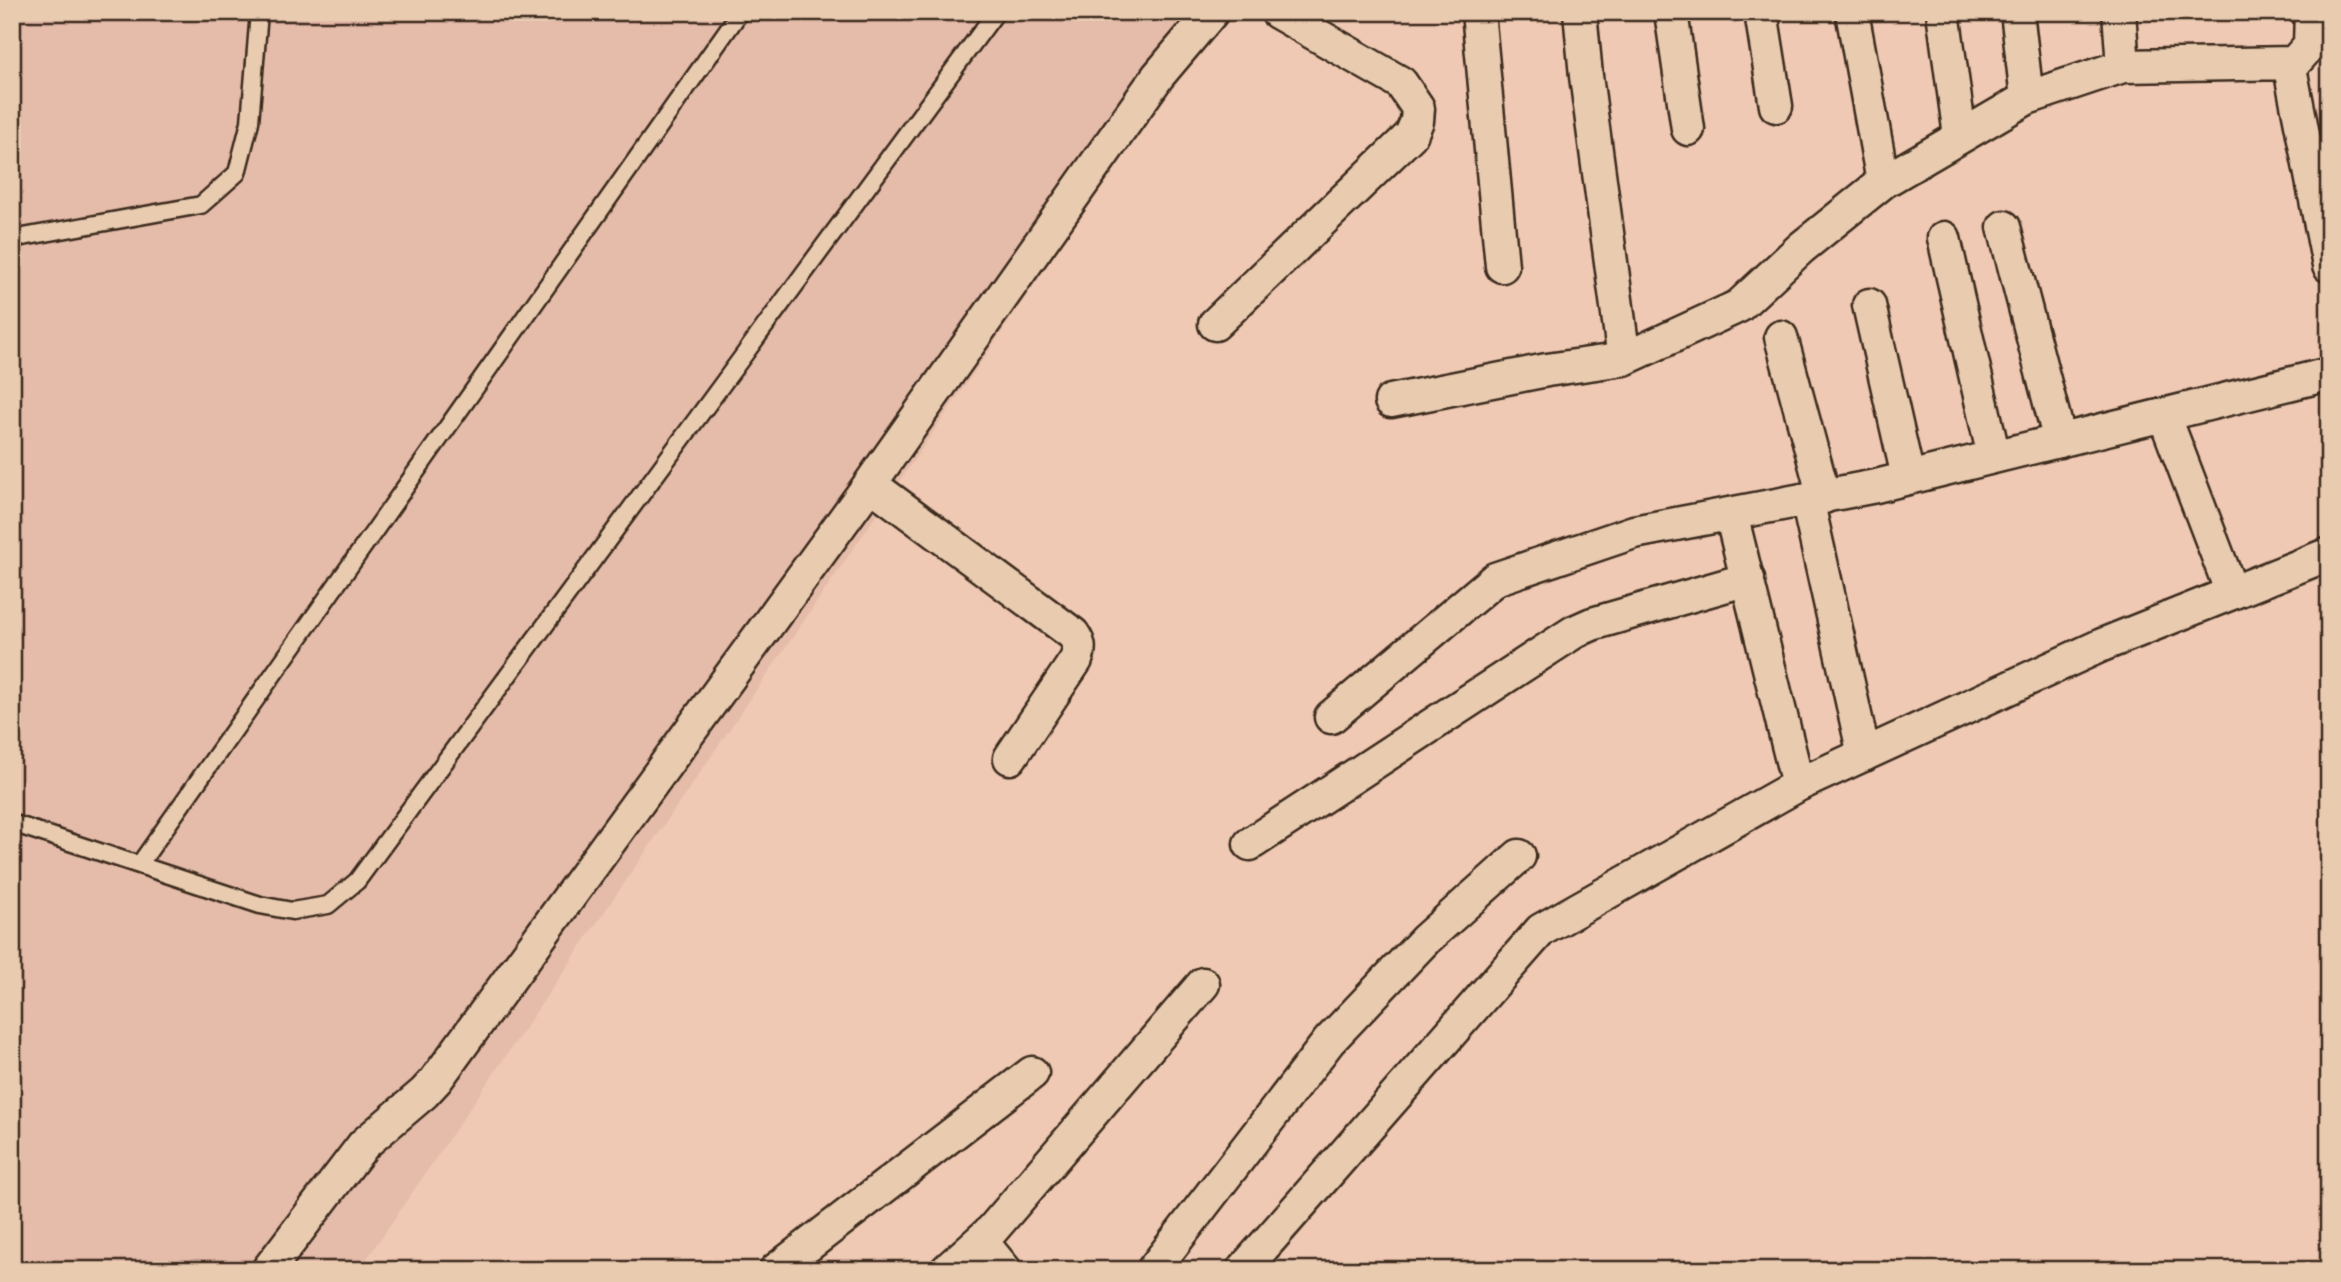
<svg xmlns="http://www.w3.org/2000/svg" width="2341" height="1282" viewBox="0 0 2341 1282" font-family="Dekko,sans-serif">
<style>
.built{fill:#e5bba9}
.lines{fill:none;stroke-linecap:round;stroke-linejoin:round}
.lane-casing{stroke:#3b2a1e;stroke-width:21}
.street-casing{stroke:#3b2a1e;stroke-width:37}
.lane{stroke:#e9ccb0;stroke-width:16}
.street{stroke:#e9ccb0;stroke-width:32}
</style>
<rect width="100%" height="100%" fill="#efc9b3"/>
<filter id="ink" filterUnits="userSpaceOnUse"><feTurbulence type="fractalNoise" baseFrequency=".0143" numOctaves="2"/><feDisplacementMap in="SourceGraphic" scale="14" xChannelSelector="R" yChannelSelector="G"/><feConvolveMatrix kernelMatrix="1 2 1 2 8 2 1 2 1" color-interpolation-filters="sRGB"/></filter>
<g filter="url(#ink)">
<path class="built" d="M12,12h1209l-862,1258h-347z"/>
<g class="lines">
<g class="lane-casing">
<path id="lane" d="M12,239l189,-34 36,-32 13,-51 9,-110
M12,823l248,82 32,6 36,-6 29,-24 639,-869
M139,865l601,-853"/>
</g>
<g class="street-casing">
<path id="street" d="M1478,12l24,254
M1580,12l6,64 38,283
M1671,12l17,117
M1761,12l15,94
M1852,12l31,170
M1943,12l17,124
M2017,12l10,86
M2119,12l4,54
M2289,63l40,203
M2004,227l56,214
M1944,238l50,219
M1869,305l39,172
M1215,324l196,-189 6,-14 1,-13 -17,-25 -124,-71
M1781,337l43,160
M1391,401l156,-31 77,-11 115,-53 62,-58 82,-66 144,-84 96,-32 171,-3 16,-18 1,-33
M2164,415l68,178
M870,484l203,150c7,10 7,15 3,26l-66,98
M1807,499l57,256
M1731,514l67,271
M1331,717l164,-138 139,-47 242,-46 453,-112
M1250,844l324,-212 18,-8 156,-45
M982,1242l23,28
M268,1270l96,-126 60,-51 12,-13 434,-596 288,-408 54,-64
M776,1270l256,-197
M947,1270l45,-40 211,-246
M1153,1270l176,-229 96,-101 94,-84
M1243,1270l298,-340 257,-145 304,-140 227,-91"/>
</g>
<use href="#lane" class="lane"/>
<use href="#street" class="street"/>
</g>
</g>
<rect width="2341" height="1282" fill="none" stroke="#e9ccb0" stroke-width="42"/>
<rect x="21" y="21" width="2299" height="1240" fill="none" stroke="#3b2a1e" stroke-width="2.5" filter="url(#ink)"/>
</svg>
